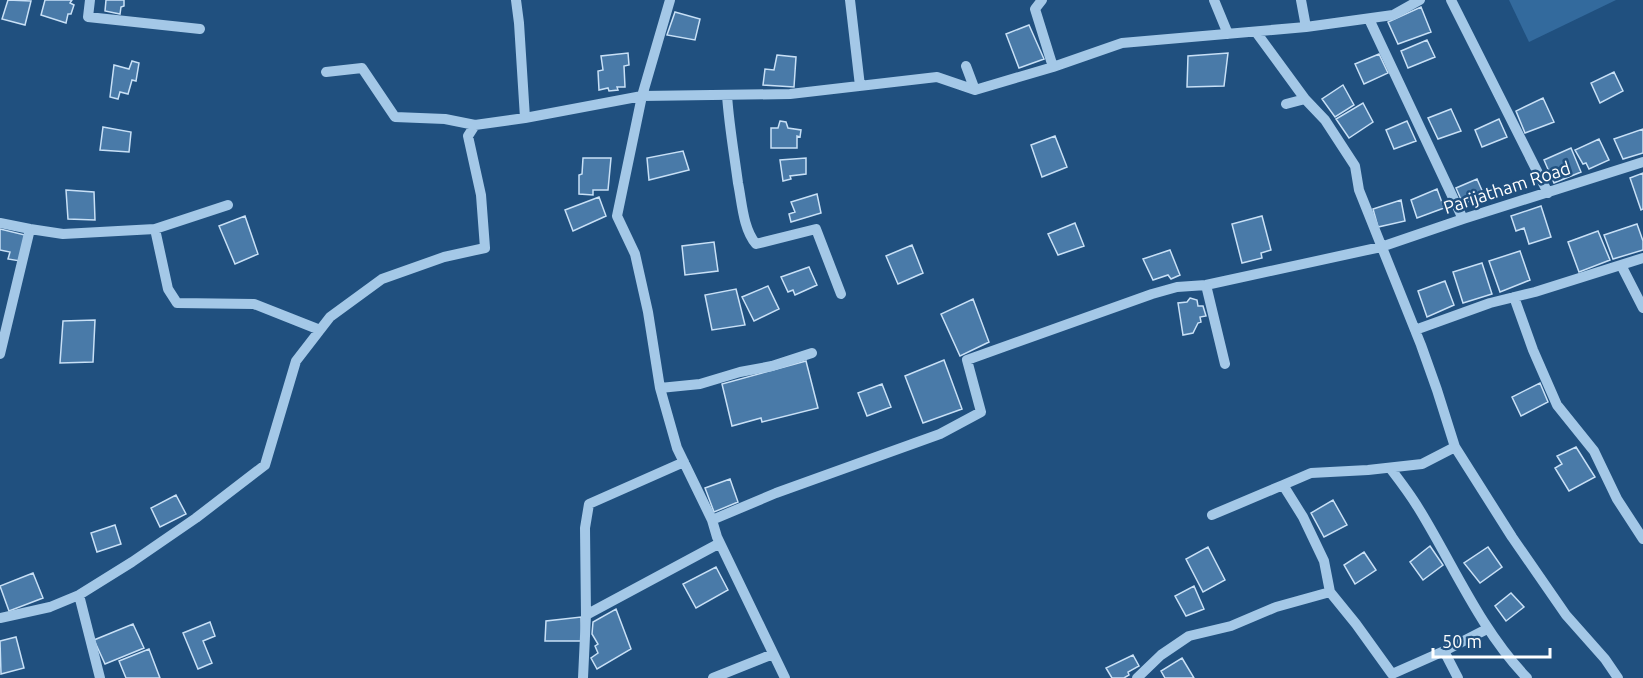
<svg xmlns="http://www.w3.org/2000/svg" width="1643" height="678" viewBox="0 0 1643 678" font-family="Ubuntu,sans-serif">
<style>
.green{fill:#336a9d}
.building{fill:#497aa8;stroke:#c8e0f6;stroke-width:1.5}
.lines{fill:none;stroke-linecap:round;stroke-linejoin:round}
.minor{stroke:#a4c8e7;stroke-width:10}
.labels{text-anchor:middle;stroke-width:5;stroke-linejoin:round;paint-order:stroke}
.street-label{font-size:18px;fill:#fff;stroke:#20507f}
</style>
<rect width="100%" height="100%" fill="#20507f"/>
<path class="green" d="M1509,0h107l-87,42z"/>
<path class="building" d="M8,0l23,1 -6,24 -23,-6z
M45,0h27l-2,3 4,2 -3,9h-3l-2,9 -25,-8z
M106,0h18v6l-3,1 -1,7 -15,-3z
M1421,7l10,25 -33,12 -10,-22z
M675,12l25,7 -5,21 -28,-5z
M1029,25l15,34 -25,9 -13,-34z
M1427,40l8,17 -27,11 -7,-17z
M628,53l1,12 -5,1 1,21h-8l1,3 -9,1 -1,-3 -9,2 -1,-19 5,-1 -2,-14z
M1228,53l-4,33 -37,1 1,-31z
M1379,54l9,19 -24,11 -9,-20z
M777,55l19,2 -2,30 -31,-2 2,-16 9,1z
M132,61l7,2 -3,18 -4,-1 -4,14 -8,-2 -2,7 -8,-2 4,-32 15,4z
M1614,72l9,19 -23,12 -9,-20z
M1343,85l11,20 -19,12 -13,-18z
M1543,98l11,24 -29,11 -9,-22z
M1363,103l10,19 -24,16 -13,-19z
M1451,109l10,22 -23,8 -10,-21z
M1499,119l8,18 -25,10 -7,-17z
M780,121l6,1 2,6 13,2 -1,7 -3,-1v12h-26v-20h7z
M1407,121l9,20 -22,8 -8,-19z
M103,127l28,5 -2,20 -29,-2z
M1643,129v24l-20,6 -9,-20z
M1055,136l12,31 -25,10 -11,-32z
M1599,139l10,21 -20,9 -3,-6 -3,1 -8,-14z
M1571,148l10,24 -27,11 -10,-23z
M683,151l6,19 -40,10 -2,-22z
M583,158h28l-3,32h-15v5l-14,-1v-19l3,-1z
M806,158v16l-16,2 1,3 -8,2 -3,-21z
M1643,173v36l-2,1 -11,-32z
M1477,179l7,16 -21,9 -7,-16z
M1437,189l7,19 -27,10 -6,-18z
M66,190l28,2 1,28 -27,-1z
M817,194l4,19 -30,9 -2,-8 6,-2 -4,-10z
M599,197l7,19 -33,15 -8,-21z
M1401,200l4,21 -27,6 -5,-18z
M1541,206l10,31 -22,7 -5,-16 -8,3 -5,-15z
M245,216l13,38 -23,10 -16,-38z
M1262,216l9,34 -10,3 1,5 -20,5 -10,-39z
M1075,223l9,23 -26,9 -10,-21z
M1637,224l6,17v9l-30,9 -9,-24z
M0,229l25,6 -5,26 -12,-2 2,-7 -10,-2z
M1598,231l12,29 -31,12 -11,-30z
M714,242l4,29 -33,4 -3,-29z
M912,245l11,28 -25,11 -12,-28z
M1170,250l10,25 -9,4 -3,-4 -15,5 -10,-21z
M1520,251l10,29 -30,12 -11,-31z
M1482,263l10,31 -29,9 -10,-31z
M809,267l8,18 -22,10 -2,-5 -5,2 -7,-15z
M1445,281l9,24 -27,12 -9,-26z
M768,286l11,23 -25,12 -12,-24z
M736,289l9,36 -33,5 -7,-35z
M1190,298l7,2 1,6h5l3,10 -6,1 1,5 -3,1 -5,10 -10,2 -5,-32 9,-1z
M973,299l16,43 -29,14 -19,-42z
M95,320l-2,42 -33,1 3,-42z
M944,360l18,49 -39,14 -18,-47z
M806,361l12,47 -56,14 -1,-4 -29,8 -10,-42z
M1540,383l8,19 -27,14 -9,-19z
M882,384l9,23 -24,9 -9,-23z
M1576,447l19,30 -26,14 -14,-23 7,-4 -5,-8z
M730,479l8,23 -24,10 -9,-24z
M176,495l10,19 -26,13 -9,-19z
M1333,500l14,25 -23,12 -13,-24z
M115,525l6,19 -24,8 -6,-19z
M1430,546l13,19 -20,15 -13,-18z
M1208,547l17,33 -22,12 -17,-33z
M1488,547l14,20 -22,16 -16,-20z
M1364,552l12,18 -21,14 -11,-19z
M716,567l12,23 -32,18 -13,-24z
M33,573l10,25 -34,13 -9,-25z
M1194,586l10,23 -18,7 -11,-20z
M1511,593l13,14 -18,14 -11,-15z
M616,609l15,40 -34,20 -6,-11 7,-5 -3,-7 3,-2 -6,-10 1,-12z
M581,617l1,24h-37l1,-20z
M210,622l5,14 -12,5 9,22 -14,6 -15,-36z
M133,624l11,24 -39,16 -11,-24z
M16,637l8,31 -23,6 -1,-33z
M149,649l11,29h-34l-7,-17z
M1133,655l6,11 -11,6 1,3 -5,3h-12l-6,-10z
M1182,658l12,20h-29l-4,-7z"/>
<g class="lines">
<path class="minor" d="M90,0l-2,17 112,12
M516,0l3,23 6,95
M670,0l-28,96 -25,120 18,38 13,58 12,76 17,60 35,72 5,17 68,141
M850,0l10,86
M1042,0l-7,9 18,58
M1214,0l14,34
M1301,0l5,27
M1451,0l97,193
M1369,19l94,200
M1256,32l49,67 20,21 30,46 4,24 62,155 16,45 18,57 57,90 54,78 39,44 13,19
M966,66l9,24
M326,72l36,-4 33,49 50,2 30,6
M727,95c2,30 7,58 11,88 4,19 5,46 18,61l60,-15 25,65
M1286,104l19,-5
M0,223l30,6 33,5 92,-5 73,-24
M155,229l13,60 9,14 77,1 66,26
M1621,265l22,43
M1206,285l19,79
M1514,297l19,53 24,55 37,46 23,48 26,40
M1415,330l75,-27 45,-11 108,-34
M0,354l30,-125
M660,388l40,-4 40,-12 32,-6 40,-13
M1455,447l-33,17 -54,6 -57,3 -28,12 20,32 21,44 6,31 26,32 36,50 52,-23 43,-22
M1390,468c10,13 20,26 29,41 35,57 61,120 108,169
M1212,515l71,-30
M712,520l64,-27 164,-59 41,-22 -14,-52 185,-66 25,-7 29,-2 175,-38 82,-28 180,-57
M79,595l21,83
M586,615l134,-72
M0,618l50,-11 29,-12 53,-33 64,-44 69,-53 31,-104 34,-44 52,-38 62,-22 41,-9 -4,-53 -13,-59 7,-11 50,-7 117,-22 148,-2 147,-17 38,13 78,-23 69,-24 184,-16 87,-12 27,-15
M1444,651l14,27
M583,678l3,-63 -1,-87 4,-24 95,-42
M713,678l60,-24
M1137,678l24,-23 28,-19 42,-10 45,-19 54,-15"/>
</g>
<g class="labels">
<g class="street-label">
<text transform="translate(1507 188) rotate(-18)" y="6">Parijatham Road</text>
</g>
</g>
<path d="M1433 648v9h117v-9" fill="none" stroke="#ffffff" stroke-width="3"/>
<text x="1442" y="648" font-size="18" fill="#ffffff" stroke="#20507f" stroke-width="4.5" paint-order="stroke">50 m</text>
</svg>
